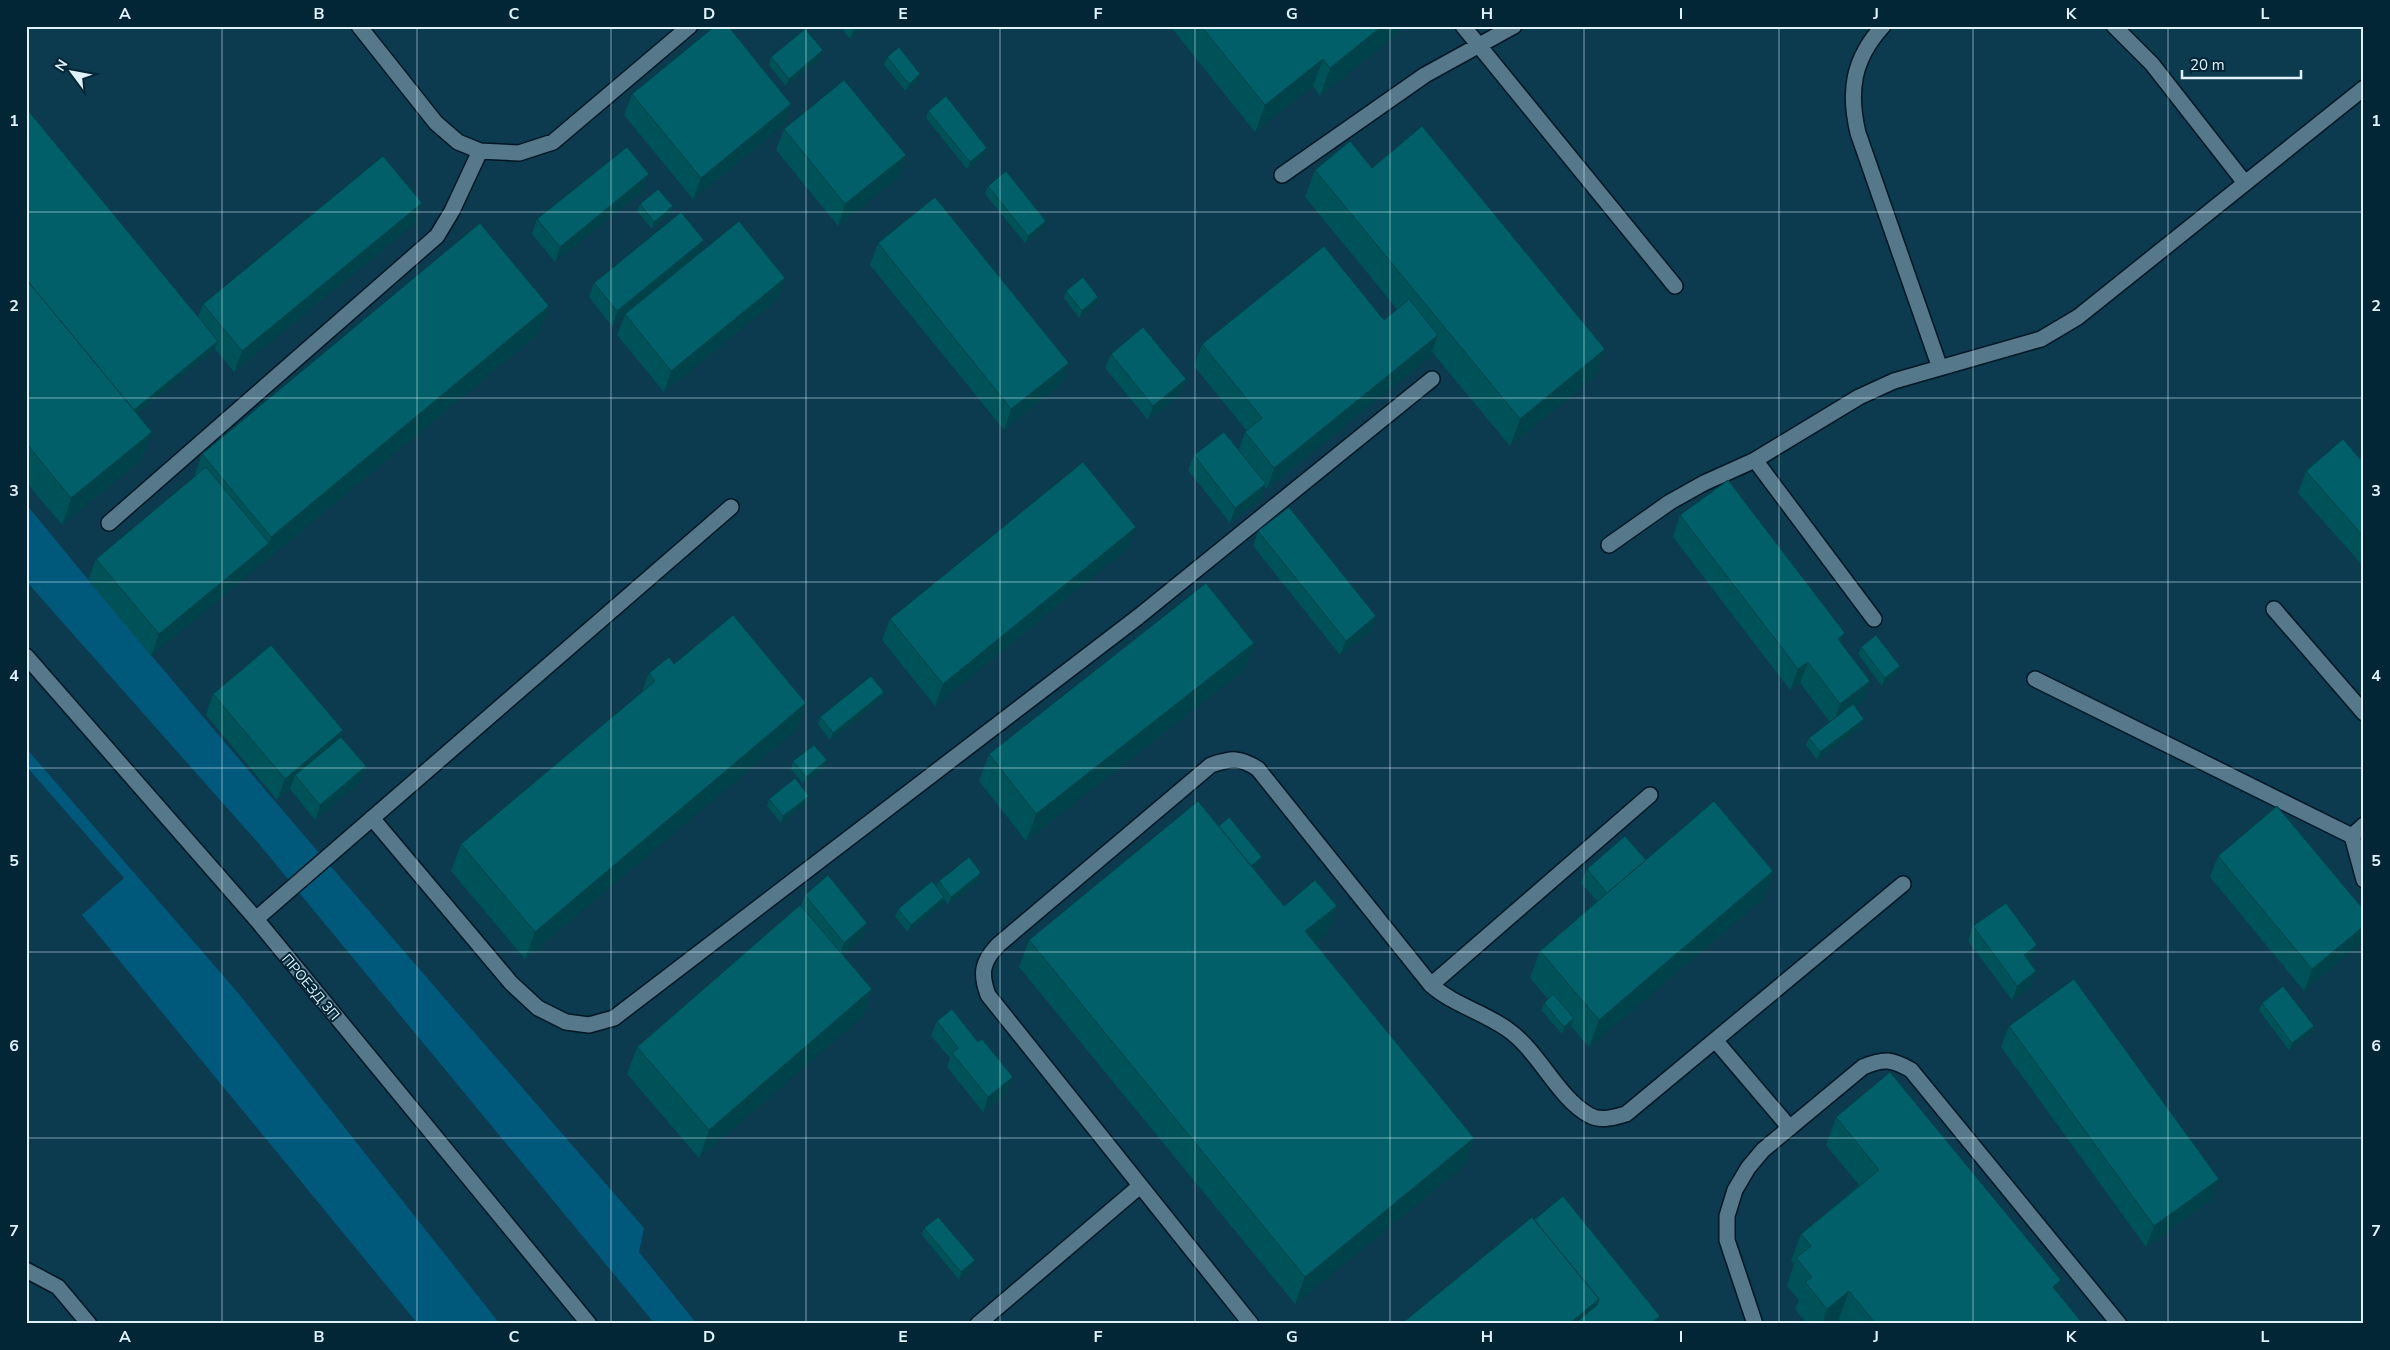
<svg xmlns="http://www.w3.org/2000/svg" width="2390" height="1350" viewBox="0 0 2390 1350" font-family="'Nunito Sans',sans-serif">
<style>
.built{fill:#0c3a4f}
.green{fill:#00597b}
.lines{fill:none;stroke-linecap:round;stroke-linejoin:round}
.lane-casing{stroke:#001723;stroke-width:18}
.street-casing{stroke:#001723;stroke-width:18}
.lane{stroke:#55788b;stroke-width:15}
.street{stroke:#55788b;stroke-width:15}
.wall{fill:#005259}
.shaded-wall{fill:#004249}
.building{fill:#005f68;stroke:#004249}
.grid{fill:none;stroke:#dff2fd;stroke-width:1;stroke-opacity:0.55}
.labels{text-anchor:middle;stroke-width:4;stroke-linejoin:round;paint-order:stroke}
.street-label{font-size:14px;fill:#dff2fd;stroke:#022636}
.neatline{fill:none;stroke:#dff2fd;stroke-width:2}
.grid-label{font-size:16px;text-anchor:middle;font-weight:bold;fill:#dff2fd}
</style>
<rect width="100%" height="100%" fill="#0d3041"/>
<path class="built" d="M26,26h2338v1298h-2338z"/>
<path class="green" d="M26,504c201,246 410,484 618,724l-5,24 58,72h-42l-396,-480 -233,-263z
M26,748l213,246 261,330h-82l-336,-409 42,-37 -98,-112z"/>
<g class="lines">
<g class="lane-casing">
<path id="lane" d="M359,26l77,97 22,19 22,9 39,2 34,-11 137,-116
M1463,26l212,260
M1883,26c-30,33 -35,65 -25,107l82,235
M2114,26l38,38 93,119
M1282,175l143,-100 89,-49
M1755,460l119,159
M109,523l328,-287 15,-25 28,-60
M1609,545l61,-43 34,-19 51,-23 104,-63 35,-16 147,-42 37,-22 286,-229
M2274,609l90,104
M2035,679l317,157
M372,818l139,165 27,25 28,14 23,3 25,-7 524,-401 294,-238
M2364,825l-12,11 12,44
M256,919l475,-412
M1431,985l219,-190
M1715,1040l75,88
M26,1270l32,17 31,37
M978,1324l162,-138
M1251,1324l-263,-329c-8,-22 -6,-33 10,-50l213,-180c21,-7 29,-8 47,4l173,216c23,20 52,27 76,44 32,22 50,68 82,86 12,7 25,2 37,-1l277,-230
M1755,1324l-28,-84v-24l8,-26 13,-22 15,-18 100,-83c21,-9 29,-8 48,3l208,254"/>
</g>
<g class="street-casing">
<path id="street" d="M26,656l230,263 333,405"/>
</g>
<use href="#lane" class="lane"/>
<use href="#street" class="street"/>
</g>
<path class="wall" d="M840,26h25l-15,13z
M1170,26h234v2l-84,68 -7,-10 -58,46z
M771,57l49,1 -34,28 -17,-21z
M887,57l31,24 -12,10 -22,-26z
M632,94l152,31 -91,74 -69,-84z
M26,108l172,210 5,-14 219,-101 -8,21 -180,148 -19,-23 -78,64 5,46 -80,66 -36,-43z
M928,111l59,37 -3,7 -17,14 -41,-51z
M784,129l122,26 -8,22 -60,49 -62,-76z
M1372,168l223,208 -85,70 -78,-94 -2,5 -163,132 -2,-2 -5,12 -30,24 -42,-53 6,-15 45,-5 6,-18 2,-1 -53,-65 8,-22 182,-24 13,-11 -92,-112 10,-27z
M988,186l56,42 -19,15 -40,-49z
M644,189l-89,73 -23,-28 5,-15z
M640,204l33,2 -3,8 -18,15 -15,-18z
M878,243l191,120 -8,21 -57,46 -134,-165z
M700,253l78,46 -114,93 -47,-57 8,-20 -13,11 -23,-29 5,-14z
M1066,291l30,13 -17,14 -15,-20z
M549,306l-10,27 -388,323 -63,-76 8,-21 98,-82 8,-23z
M1111,354l70,40 -33,26 -43,-52z
M2364,456v111l-66,-74 8,-22 54,-12z
M1680,515l161,128 29,38 -7,21 -7,5 6,19 -45,34 -11,-15 3,-7 21,-16 -30,-39 -10,7 -117,-153z
M1258,531l113,100 -31,24 -87,-109z
M1128,548l-193,158 -53,-66 8,-21z
M1254,643l-10,27 -218,171 -47,-60 10,-27z
M1861,647l39,19 -3,8 -15,12 -24,-32z
M674,664l122,66 -271,229 -74,-88 10,-27 181,-152 7,-19z
M884,692l-3,7 -51,41 -12,-16 2,-7z
M213,694l128,43 25,29 -5,15 -46,39 -25,-31 -13,11 -71,-85z
M827,760l-3,8 -21,16 -12,-15 2,-8z
M809,796l-3,7 -25,20 -14,-17 2,-7z
M1219,826l43,31 -3,8 -5,4 30,37h53l-10,27 -12,10 150,222 -170,139 -276,-337 10,-27z
M2218,856l146,54 -60,81 -94,-114z
M1587,869l186,2 -9,27 -175,149 -18,-21 -9,8 -21,-24 3,-7 4,-4 -18,-21 10,-27 57,-50 -16,-18z
M979,880l-31,25 -4,-6 -2,6 -34,27 -13,-15 3,-8 38,-22 3,-6z
M805,895l62,28 -5,15 -20,16 21,62 -164,142 -72,-84 10,-27 164,-141z
M1973,926l64,19 -6,15 -2,2 2,24 -19,14 -44,-59z
M2262,1003l52,23 -3,7 -22,17 -30,-40z
M937,1021l71,70 -25,21 -36,-45 3,-9 -19,-22z
M2009,1026l202,174 -65,47 -145,-200z
M1836,1117l221,175 26,32h-240l-4,-5 -6,5h-26l-12,-15 4,-9 -12,-14 7,-22 -3,-3 10,-27 58,-49 -33,-40z
M924,1228l48,40 -13,12 -37,-45z"/>
<path class="shaded-wall" d="M855,26h10l-15,13z
M1382,26h22v2l-84,68 10,-28z
M823,50l-3,8 -34,28 3,-7z
M1323,59l-10,27 -58,46 10,-27z
M920,74l-2,7 -12,10 3,-7z
M791,104l-7,21 -91,74 8,-21z
M987,148l-3,7 -17,14 3,-7z
M906,155l-8,22 -60,49 7,-22z
M649,174l-5,15 -89,73 5,-15z
M422,203l-8,21 -180,148 8,-21z
M673,206l-3,8 -18,15 2,-7z
M1046,221l-2,7 -19,15 3,-7z
M704,240l-5,14 -87,72 5,-15z
M785,278l-7,21 -114,93 7,-21z
M1098,297l-2,7 -17,14 3,-7z
M549,306l-10,27 -388,323 8,-22 110,-91 2,-6z
M1438,335l-8,22 -163,132 7,-21z
M218,341l-3,8 -88,72 3,-8z
M1605,349l-10,27 -85,70 10,-27z
M1069,363l-8,21 -57,46 7,-21z
M1186,379l-5,15 -33,26 5,-14z
M152,432l-10,27 -80,66 9,-27z
M1266,484l-6,15 -30,24 5,-15z
M1136,527l-8,21 -193,158 8,-22z
M1376,616l-5,15 -31,24 6,-14z
M1845,633l-8,22 1,-16z
M1254,643l-10,27 -218,171 10,-27z
M1808,662l-8,21 -10,7 8,-21z
M1900,666l-3,8 -15,12 3,-8z
M1870,681l-7,21 -30,23 7,-21z
M884,692l-3,7 -51,41 3,-7z
M806,703l-10,27 -271,229 10,-27z
M1864,719l-2,7 -45,34 3,-8z
M343,730l-7,21 -41,24 -5,14 -13,11 8,-21z
M827,760l-3,8 -21,16 3,-7z
M366,766l-5,15 -46,39 5,-15z
M809,796l-3,7 -25,20 2,-7z
M1262,857l-3,8 -25,19 3,-7z
M1773,871l-9,27 -175,149 10,-27z
M981,873l-2,7 -31,25 3,-8z
M944,897l-2,8 -34,27 3,-7z
M1337,906l-10,27 -32,26 10,-28z
M867,923l-5,15 -23,19 5,-14z
M2364,926v15l-60,50 8,-22z
M2037,945l-6,15 -12,9 5,-14z
M2036,971l-5,15 -19,14 5,-14z
M872,989l-9,27 -164,142 10,-28z
M1574,1018l-3,8 -9,8 2,-7z
M2314,1026l-3,7 -22,17 3,-7z
M1013,1077l-5,14 -25,21 5,-15z
M1474,1138l-9,27 -170,139 10,-27z
M2219,1179l-8,21 -65,47 8,-21z
M975,1260l-3,8 -13,12 2,-8z
M2061,1280l-10,27 2,-20z
M1849,1291l-10,28 -6,5h-11l5,-15z
M1599,1299l-9,25h-21z
M1660,1316l-3,8h-7z"/>
<path class="building" d="M715,26h13l63,78 -90,74 -69,-84z
M1201,26h181l-52,42 -7,-9 -58,46z
M805,29l18,21 -34,29 -18,-22z
M899,47l21,27 -11,10 -22,-27z
M844,80l62,75 -61,49 -61,-75z
M946,96l41,52 -17,14 -42,-51z
M26,108l192,233 -84,69 -108,-131z
M1422,126l183,223 -85,70 -205,-249 35,-29 22,27z
M627,147l22,27 -89,73 -23,-28z
M383,156l39,47 -180,148 -39,-47z
M1006,171l40,50 -18,15 -40,-50z
M658,189l15,17 -19,16 -14,-18z
M935,197l134,166 -58,46 -133,-166z
M681,212l23,28 -87,71 -23,-28z
M739,221l46,57 -114,93 -46,-57z
M480,223l69,83 -278,231 -69,-83z
M1324,246l60,74 25,-21 29,36 -164,133 -29,-36 17,-14 -60,-74z
M1083,277l15,20 -16,14 -16,-20z
M26,279l126,153 -81,66 -45,-55z
M1143,327l43,52 -33,27 -42,-52z
M1224,432l42,52 -31,24 -41,-53z
M2343,439l17,20 4,-3v81l-58,-66z
M1083,462l53,65 -193,157 -53,-65z
M206,467l63,76 -110,91 -63,-75z
M1728,480l117,153 -7,6 32,42 -30,23 -32,-42 -10,7 -118,-154z
M1289,507l87,109 -30,25 -88,-110z
M1206,583l48,60 -218,171 -47,-60z
M733,615l73,88 -271,229 -74,-88 194,-163 -6,-8 20,-16 5,7z
M1876,635l24,31 -15,12 -24,-31z
M271,645l72,85 -58,49 -72,-85z
M871,676l13,16 -51,41 -13,-16z
M1853,704l11,15 -44,33 -11,-14z
M341,737l25,29 -46,39 -25,-30z
M814,745l13,15 -21,17 -13,-16z
M795,778l14,18 -26,20 -14,-17z
M1198,801l86,105 31,-26 22,26 -32,25 169,207 -169,139 -276,-337z
M1714,801l59,70 -174,149 -59,-69z
M2277,806l87,104v16l-52,43 -94,-113z
M1229,817l33,40 -11,9 -32,-40z
M1625,836l21,24 -39,33 -20,-24z
M969,857l12,16 -30,24 -12,-16z
M828,875l39,48 -23,20 -39,-48z
M932,881l12,16 -33,28 -13,-16z
M2006,903l31,42 -13,10 12,16 -19,15 -44,-60z
M800,905l72,84 -163,141 -72,-83z
M2074,979l145,200 -65,47 -145,-200z
M2283,986l31,40 -22,17 -30,-40z
M1553,994l21,24 -10,9 -20,-24z
M952,1009l26,33 4,-3 31,38 -25,20 -36,-44 6,-5 -21,-27z
M1890,1072l171,208 -8,7 30,37h-207l-27,-33 -22,18 -22,-27 7,-5 -16,-19 15,-12 -10,-12 78,-64 -43,-53z
M1563,1196l97,120 -10,8h-76l23,-19 2,-6 -65,-79z
M938,1217l37,43 -14,12 -37,-44z
M1532,1217l67,82 -30,25h-168z"/>
<path class="grid" d="M222,26v1298M417,26v1298M611,26v1298M806,26v1298M1000,26v1298M1195,26v1298M1390,26v1298M1584,26v1298M1779,26v1298M1973,26v1298M2168,26v1298M26,212h2338M26,398h2338M26,582h2338M26,768h2338M26,952h2338M26,1138h2338"/>
<g class="labels">
<g class="street-label">
<text transform="translate(311 987) rotate(50)" y="5">ПРОЕЗД 3П</text>
</g>
</g>
<rect width="2390" height="1350" fill="none" stroke="#022636" stroke-width="55"/>
<g transform="translate(72 72) rotate(302)" stroke="#022636" stroke-width="4" paint-order="stroke">
<path d="M0-4L9 19L0 12L-9 19Z" fill="#dff2fd"/>
<text y="-8" font-size="14" font-weight="bold" text-anchor="middle" fill="#dff2fd">N</text>
</g>
<path d="M2182 70v8h119v-8" fill="none" stroke="#dff2fd" stroke-width="2.5"/>
<text x="2190" y="70" font-size="15" fill="#dff2fd" stroke="#022636" stroke-width="4" paint-order="stroke">20 m</text>
<rect x="28" y="28" width="2334" height="1294" class="neatline"/>
<g class="grid-label">
<text x="125" y="19">A</text>
<text x="319" y="19">B</text>
<text x="514" y="19">C</text>
<text x="709" y="19">D</text>
<text x="903" y="19">E</text>
<text x="1098" y="19">F</text>
<text x="1292" y="19">G</text>
<text x="1487" y="19">H</text>
<text x="1681" y="19">I</text>
<text x="1876" y="19">J</text>
<text x="2071" y="19">K</text>
<text x="2265" y="19">L</text>
<text x="14" y="126">1</text>
<text x="2376" y="126">1</text>
<text x="14" y="311">2</text>
<text x="2376" y="311">2</text>
<text x="14" y="496">3</text>
<text x="2376" y="496">3</text>
<text x="14" y="681">4</text>
<text x="2376" y="681">4</text>
<text x="14" y="866">5</text>
<text x="2376" y="866">5</text>
<text x="14" y="1051">6</text>
<text x="2376" y="1051">6</text>
<text x="14" y="1236">7</text>
<text x="2376" y="1236">7</text>
<text x="125" y="1342">A</text>
<text x="319" y="1342">B</text>
<text x="514" y="1342">C</text>
<text x="709" y="1342">D</text>
<text x="903" y="1342">E</text>
<text x="1098" y="1342">F</text>
<text x="1292" y="1342">G</text>
<text x="1487" y="1342">H</text>
<text x="1681" y="1342">I</text>
<text x="1876" y="1342">J</text>
<text x="2071" y="1342">K</text>
<text x="2265" y="1342">L</text>
</g>
</svg>
